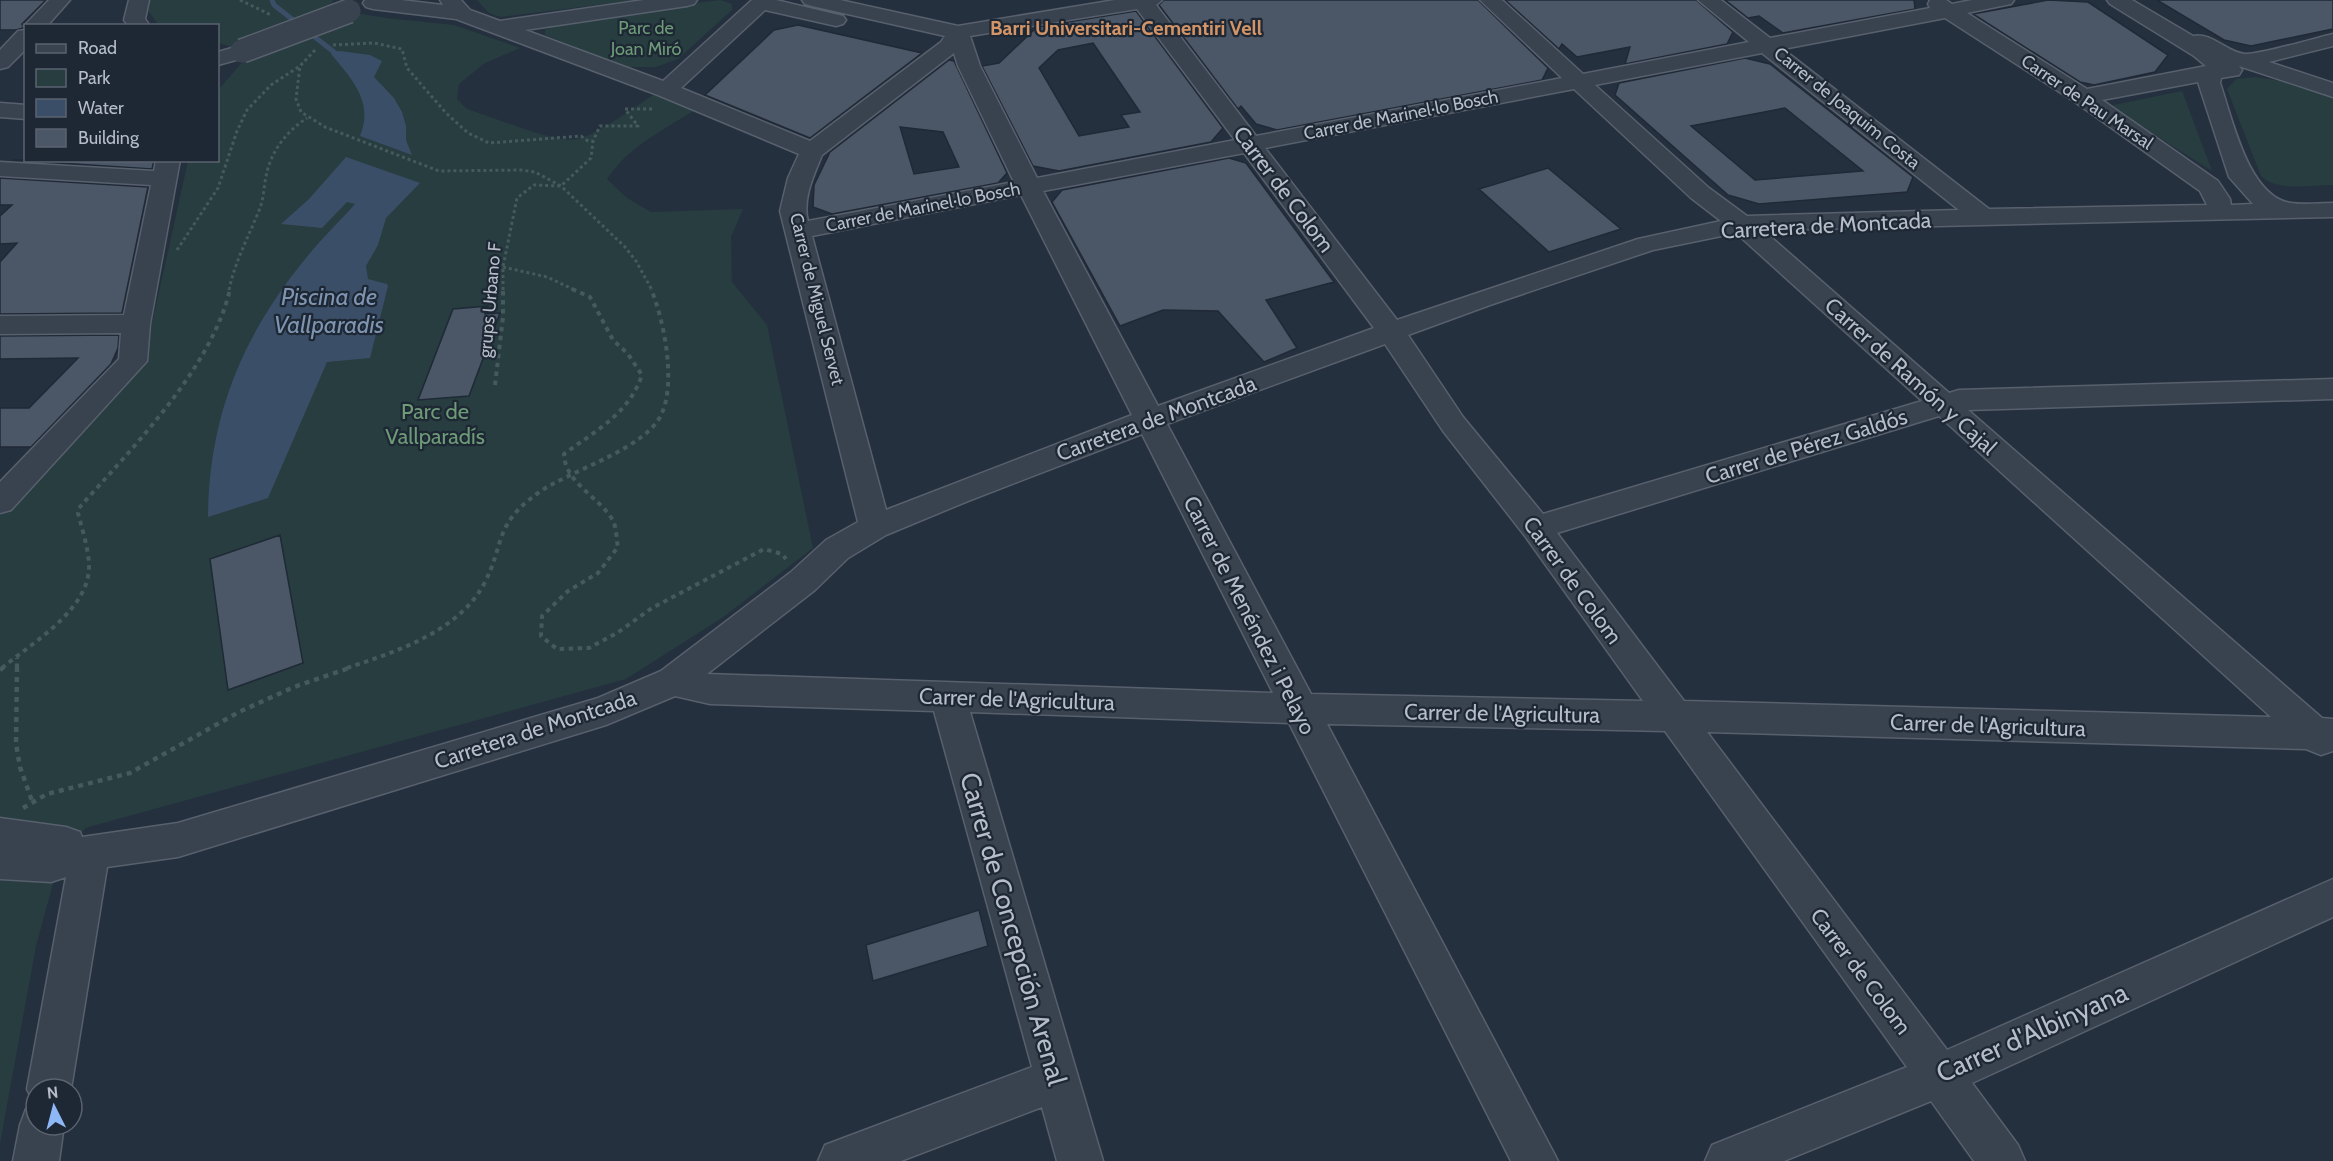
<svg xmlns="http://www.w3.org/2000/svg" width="2333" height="1161" viewBox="0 0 2333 1161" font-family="Cabin,sans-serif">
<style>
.green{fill:#273d40}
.water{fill:#3b4e67}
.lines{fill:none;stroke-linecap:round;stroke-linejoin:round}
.stream{stroke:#3b4e67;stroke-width:5}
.building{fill:#4b5767;stroke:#202936;stroke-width:1.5;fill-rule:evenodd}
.minor-casing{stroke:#57606c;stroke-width:3}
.path-far2{stroke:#455a5c;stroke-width:3;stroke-dasharray:3 3;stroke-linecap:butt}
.path-far1{stroke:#455a5c;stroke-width:4;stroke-dasharray:4.5 4.5;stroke-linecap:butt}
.path{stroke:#455a5c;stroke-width:4.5;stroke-dasharray:5 5;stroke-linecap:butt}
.minor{fill:#39424f;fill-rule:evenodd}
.minor-bridge-casing{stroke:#57606c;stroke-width:26;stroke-linecap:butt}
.minor-bridge{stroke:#39424f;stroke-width:23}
.labels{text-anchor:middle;stroke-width:4.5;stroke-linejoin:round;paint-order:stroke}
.far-park-label{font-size:18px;fill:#6d9a77;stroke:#1e2734}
.far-street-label{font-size:18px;fill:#b6bdc9;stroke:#1e2734}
.far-neighbourhood-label{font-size:20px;font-weight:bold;fill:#d39567;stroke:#1e2734}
.street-label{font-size:22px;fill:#b6bdc9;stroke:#1e2734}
.park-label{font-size:22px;fill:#6d9a77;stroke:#1e2734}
.water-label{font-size:24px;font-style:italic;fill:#7e94b0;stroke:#1e2734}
.near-street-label{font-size:27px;fill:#b6bdc9;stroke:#1e2734}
</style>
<rect width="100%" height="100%" fill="#25303f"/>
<path class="green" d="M149,0h184l-2,9 55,9 68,7 66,23 -35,15 -26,21 -2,15 10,10c26,8 78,30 103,31 22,0 65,-34 85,-46l40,16c-33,21 -66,36 -88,69l20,19 24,14 92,-3 -12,28 1,45 35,43 46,223 -91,70 -96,61 -541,149 -31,52 -18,66 -36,198v-629l138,-148 7,-12 43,-194 30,-1v-70l28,-32 -17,-12 -11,-3v-17l-60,-2 -12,-16z
M477,0h160l-137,17 -11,-4z
M720,0l12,4v6l-54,49 -22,8h-32l-79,-32v-5l18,-10z
M2255,77l33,5 45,16v87c-21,0 -56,7 -72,-9l-34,-87 9,-10z
M2182,91l30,80 -103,-65z"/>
<path class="water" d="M340,51l30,4 12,6 -8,16 20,21 8,14 4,14v14l6,15 -52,-19c14,-34 -8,-57 -29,-82l1,-2z
M346,157l74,26 -34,35 -8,27 -12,21 2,13 19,5 1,2 -18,72 -43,4 -59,136 -60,19c1,-101 34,-181 98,-259 15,-19 33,-36 49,-54l-8,-2 -25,26 -41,-4 28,-25z"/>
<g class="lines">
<path class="stream" d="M272,0l2,5 65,51"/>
</g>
<path class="building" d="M0,0h46l-24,24 1,4 -7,2h-16z
M1164,0h314l70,68 -6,12 -265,50 -21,-6 -15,-18 -3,3 -79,-104z
M1505,0h191l37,32 -6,12 -102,20 5,-17 -53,10 -15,-13 -3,5z
M1725,0h189l1,9 -132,24 -24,-17 -11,2z
M2048,0l40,2 80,53 -13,17 -61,13 -14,-3 -107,-68z
M2157,0h176v29l-82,17 -27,-6z
M1136,11l87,117 -12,14 -152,29 -26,-5 -51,-100 17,-3 38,-36zM1093,43l47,69 -19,3 8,12 -50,9 -40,-68 19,-18z
M798,25l124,28 -112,85 -105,-43 69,-65z
M1745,58l25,6 143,113 -6,15 -148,12 -31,-9 -113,-100 4,-12zM1785,108l78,63 -108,9 -64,-54z
M949,60l5,1 53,112 -9,10 -166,31 -19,-7 1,-22 16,-33zM900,127l43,5 16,35 -45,7z
M1229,158l17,5 88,119 -68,18 31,48 -33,14 -46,-51 -55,-1 -43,16 -68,-124 10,-12z
M13,160h141l-2,9z
M1548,168l73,61 -72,23 -70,-63z
M0,178l148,9 -26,126 -122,1v-52l17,-19 -17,1v-28l12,-11h-12z
M488,306l-3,8 15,-1 -31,83 -51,4 35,-91z
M119,335l-1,13 -7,16 -80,83h-31v-39h29l49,-50 -78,1v-23z
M280,535l23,128 -75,27 -18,-131z
M979,910l9,36 -115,35 -7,-36z"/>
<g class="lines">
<g class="minor-casing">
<path id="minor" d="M49,0h21l-23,26h-21v1l-2,-1z
M129,0h20l-4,19 5,7 -23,-2 -3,-4z
M365,0h36l42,5 -3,-5h21l9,10 30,11 144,-21h53l-3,4 -7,2 -162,24 138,51 89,-81h24l67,16 3,4 -3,4 -7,2 -71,-16 -84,78 129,53 131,-99 4,-6 -133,-30 -7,-2 -3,-4h38l118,26 157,-26h47l-6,5 100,131 306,-58 -82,-78h22l81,74 166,-32 -51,-42h23l49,38 160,-30 -2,-4 2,-4h16l6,4 20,-4h42l-3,4 -44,9 120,76 119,-23 -12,-10 -84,-52 -3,-4h25l61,36c19,-4 33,16 52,18 13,1 71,-16 88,-20v12l-64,16 64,21v14l-94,-31 3,4 -3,5 -18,3 -1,5c12,34 28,114 71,120 13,2 28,0 42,0v14l-570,13 186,163 10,-3 374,-11v20l-365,11 354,308 11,1v32l-12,4 -15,-6 -599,-17 240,318 386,-171v38l-361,166 46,62 7,16h-51l-43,-60 -147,60h-79l7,-16 195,-78 -242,-336 -338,-7 231,437h-47l-222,-438 -319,-11 133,449h-46l-15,-54 -141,54h-83l7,-16 207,-78 -98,-356 -224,-7 -35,-8 -69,29 -428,132 -71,10 -36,222h-35v36h28l-5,36h-46l7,-36 6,-16 9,-4 -8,-16 39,-212 -15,5 -51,-3v-61l66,9 14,5 2,5 96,-14 420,-125 63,-27 130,-99 35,-32 32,-18 -78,-311 8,-33 11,-24 -141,-59 -202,-76 -83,-10 -7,-2 -3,-4zM1137,9l98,131 -198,38 -57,-112 -10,-30zM1945,18l130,84 125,89 7,14 -218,4 -206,-160zM954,53l4,13 56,116 -206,39c-6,-22 6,-46 14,-66zM1762,53l197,157 -212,6 -38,-28 -114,-103zM2198,82l31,95 24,27 -22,1 -1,-6 -12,-18 -116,-81zM1574,89l117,109 30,23 -83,18 -241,81 -132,-172zM1244,153l130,175 -216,78 -115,-215zM1021,195l111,220 -246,95 -74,-274zM1736,233l186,168 -379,113 -80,-97 -55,-82 82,-30 163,-55zM1385,344l58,87 82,105 118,165 -332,-7 -144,-270zM1939,416l332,301 -587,-16 -127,-168zM1142,434l131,259 -566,-19 108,-84 33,-32 38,-23 82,-34z
M26,30v19l-18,18 -8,2v-19l18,-19z
M242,45l8,1 3,5 -3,5 -32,9v-13z
M0,103l26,2v14l-26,-2z
M156,160h24l-30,164 -3,37 -136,149 -11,3v-31l119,-123 2,-26 -121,1v-18l124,-1 27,-130 -151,-9v-14l154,9z"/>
</g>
<path class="path-far2" d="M240,0l31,15
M333,45l41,-2 28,6 5,19 39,45 22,20 21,10 92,-7 7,5h5
M315,50l-15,16 -4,33 5,13 24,15 114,44 82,-1 14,2 26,14 64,61 11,14 16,29
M177,250l41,-62 19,-57 10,-21 24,-25 29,-19
M503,267l44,10 28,13
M229,290c6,-29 20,-54 31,-82 4,-11 4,-24 7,-36 5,-22 21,-42 40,-54
M503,290v-23l14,-69 17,-13 27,1 30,-28 2,-17 7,-15h38l-13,-17h28"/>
<path class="path-far1" d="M572,289l18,8 23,43 15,14 14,21c-13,39 -47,56 -78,79 1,29 34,42 48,65 5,8 4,19 6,28l-20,26 -30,18 -26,25 -1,20 16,13 32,-1 28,-15 35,-25 112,-59 18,5 4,5
M495,385l8,-68v-28
M2,668c31,-26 89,-59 87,-104 -1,-17 -7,-35 -11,-51l1,-5c53,-60 133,-140 151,-219
M17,668v-10
M347,668c48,-16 111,-36 137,-84 21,-40 9,-59 54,-91 32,-23 109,-44 124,-80 14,-32 2,-93 -11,-124"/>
<path class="path" d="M17,667l-1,77 4,23 12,34
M0,670l4,-3
M23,808l24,-14 83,-21 109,-61 55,-25 58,-20"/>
<use href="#minor" class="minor"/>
<g class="minor-bridge-casing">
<path id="minor-bridge" d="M242,51l107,-40"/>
</g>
<use href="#minor-bridge" class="minor-bridge"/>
</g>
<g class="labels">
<g class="far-park-label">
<text x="646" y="34">Parc de<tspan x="646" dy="21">Joan Miró</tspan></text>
</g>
<g class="far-street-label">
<text transform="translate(2087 102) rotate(34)" y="6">Carrer de Pau Marsal</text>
<text transform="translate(1847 108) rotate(39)" y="6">Carrer de Joaquim Costa</text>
<text transform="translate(1401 115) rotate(-11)" y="6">Carrer de Marinel·lo Bosch</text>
<text transform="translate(923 207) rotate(-11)" y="6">Carrer de Marinel·lo Bosch</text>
<text transform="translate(817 299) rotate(76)" y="6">Carrer de Miguel Servet</text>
<text transform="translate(490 300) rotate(-85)" y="6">grups Urbano F</text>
</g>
<g class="far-neighbourhood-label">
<text x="1126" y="35">Barri Universitari-Cementiri Vell</text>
</g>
<g class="street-label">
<text transform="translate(1284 189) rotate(53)" y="8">Carrer de Colom</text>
<text transform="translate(1826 225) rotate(-3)" y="8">Carretera de Montcada</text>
<text transform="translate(1911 376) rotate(42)" y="8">Carrer de Ramón y Cajal</text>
<text transform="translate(1156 418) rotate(-20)" y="8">Carretera de Montcada</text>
<text transform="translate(1806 446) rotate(-17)" y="8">Carrer de Pérez Galdós</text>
<text transform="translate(1573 580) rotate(54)" y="8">Carrer de Colom</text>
<text transform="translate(1250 615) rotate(63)" y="8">Carrer de Menéndez i Pelayo</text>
<text transform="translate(1017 699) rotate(2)" y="8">Carrer de l'Agricultura</text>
<text transform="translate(1502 713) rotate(1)" y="8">Carrer de l'Agricultura</text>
<text transform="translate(1988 725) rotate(2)" y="8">Carrer de l'Agricultura</text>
<text transform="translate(535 729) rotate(-18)" y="8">Carretera de Montcada</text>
<text transform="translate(1861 971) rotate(53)" y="8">Carrer de Colom</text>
</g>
<g class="park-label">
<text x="435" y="419">Parc de<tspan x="435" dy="25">Vallparadís</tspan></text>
</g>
<g class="water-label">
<text x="329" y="305">Piscina de<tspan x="329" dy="28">Vallparadis</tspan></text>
</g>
<g class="near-street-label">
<text transform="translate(1013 929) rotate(74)" y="9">Carrer de Concepción Arenal</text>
<text transform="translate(2032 1033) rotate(-24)" y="9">Carrer d'Albinyana</text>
</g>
</g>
<rect x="24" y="24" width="195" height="138" fill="#1e2734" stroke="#5b6370" stroke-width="1.5"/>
<rect x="36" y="44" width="30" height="9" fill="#39424f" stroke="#5b6370" stroke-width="1.5"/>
<text x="78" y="54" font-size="18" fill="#b6bdc9">Road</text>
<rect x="36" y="69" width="30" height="18" fill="#273d40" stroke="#5b6370" stroke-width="1.5"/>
<text x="78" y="84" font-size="18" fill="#b6bdc9">Park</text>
<rect x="36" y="99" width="30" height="18" fill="#3b4e67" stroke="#5b6370" stroke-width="1.5"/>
<text x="78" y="114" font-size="18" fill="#b6bdc9">Water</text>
<rect x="36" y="129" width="30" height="18" fill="#4b5767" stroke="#5b6370" stroke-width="1.5"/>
<text x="78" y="144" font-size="18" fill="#b6bdc9">Building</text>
<g transform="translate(54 1107) rotate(354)"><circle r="28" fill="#1e2734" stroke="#5b6370" stroke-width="1.5"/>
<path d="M0-4.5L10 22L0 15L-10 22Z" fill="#8eb7f5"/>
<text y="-9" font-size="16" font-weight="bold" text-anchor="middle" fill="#b6bdc9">N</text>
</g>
</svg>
